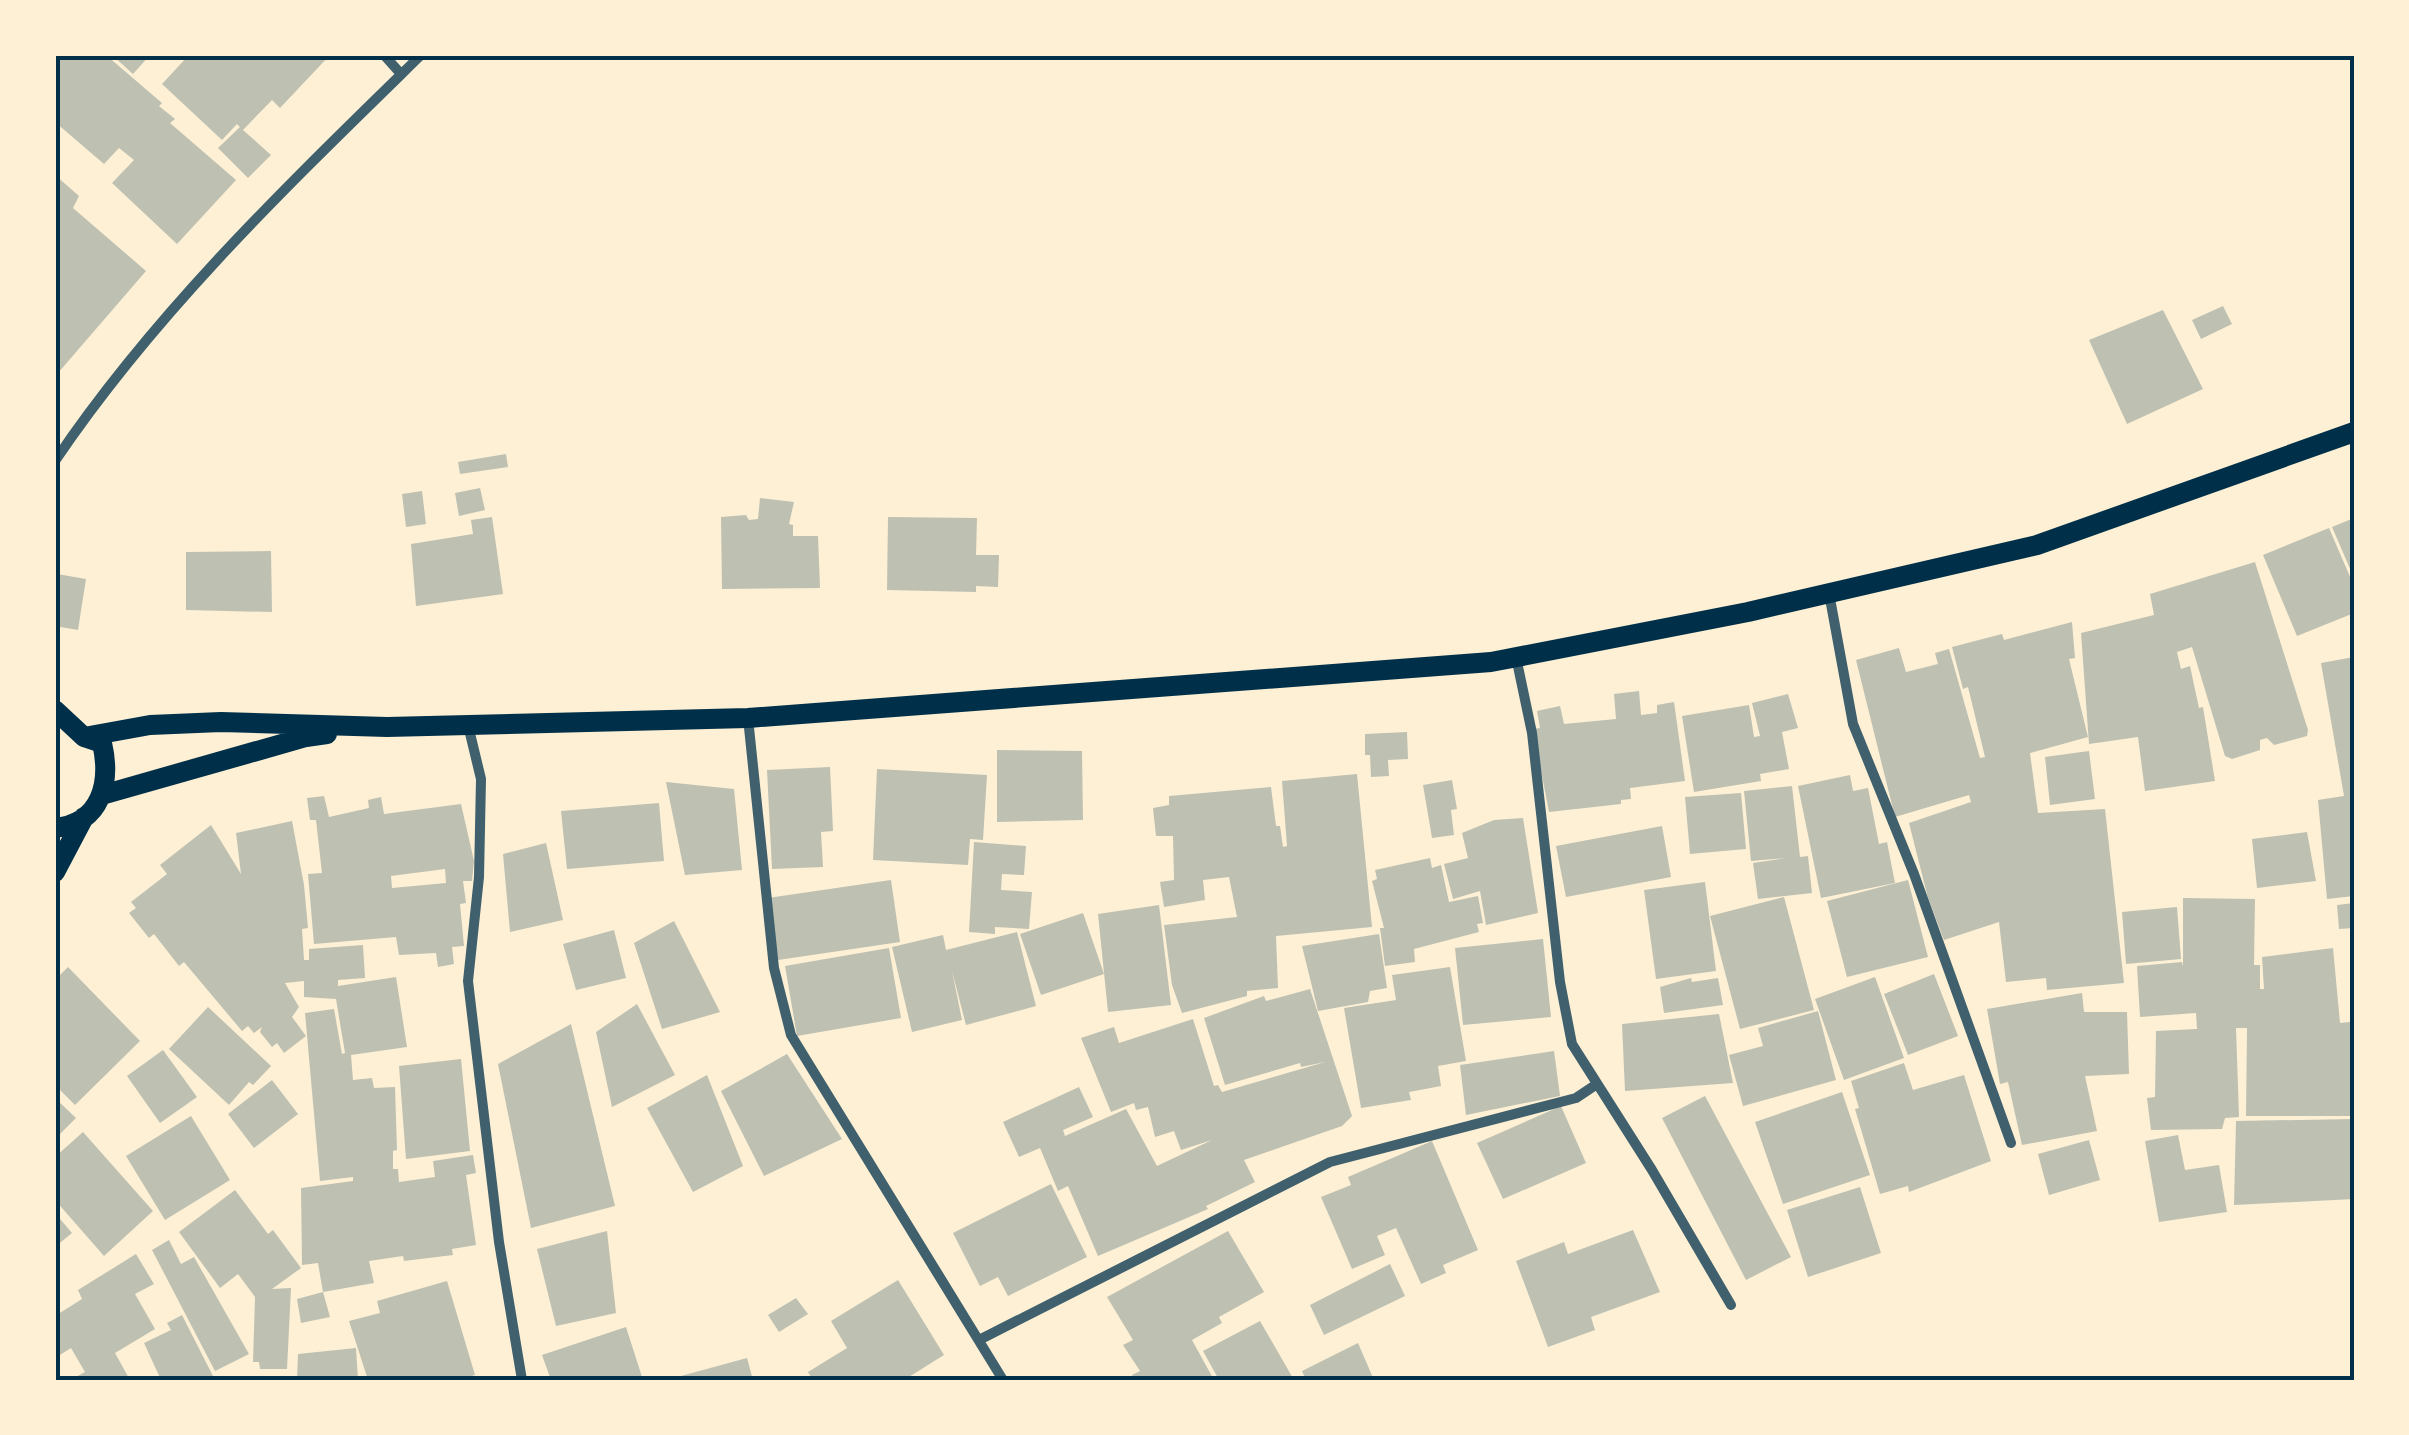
<svg xmlns="http://www.w3.org/2000/svg" width="2409" height="1435" viewBox="0 0 2409 1435" font-family="'Source Sans 3',sans-serif">
<style>
.building{fill:#bec0b2;fill-rule:evenodd}
.lines{fill:none;stroke-linecap:round;stroke-linejoin:round}
.minor{stroke:#3f606c;stroke-width:10}
.secondary{stroke:#003049;stroke-width:20}
.neatline{fill:none;stroke:#003049;stroke-width:4}
</style>
<rect width="100%" height="100%" fill="#fdf0d5"/>
<path class="building" d="M61,55h45l56,48 -3,3 16,13 -5,4 66,57 -59,64 -65,-61 22,-23 -15,-12 -15,16 -49,-42v-60z
M112,55h38l-17,19z
M189,55h141l-50,53 -8,-8 -29,30 28,25 -23,23 -30,-30 22,-21 -3,-3 -15,16 -60,-56z
M55,175l24,21 -6,12 73,63 -88,102 -3,-1z
M2223,306l9,18 -31,15 -9,-19z
M2163,310l40,79 -76,35 -38,-84z
M506,454l2,13 -48,7 -2,-12z
M480,488l5,22 -26,6 -4,-23z
M422,491l4,33 -20,3 -4,-33z
M760,498l34,4 -5,22 4,1v11h25l2,52 -98,1 -1,-72 25,-2 3,5 9,-1z
M492,517l11,77 -87,12 -5,-62 62,-10 -2,-14z
M888,517l89,1 -1,37h23l-1,32 -22,-1v6l-89,-2z
M2354,518v60l-22,-51z
M2329,528l25,58v27l-57,23 -34,-81z
M271,551l1,61 -86,-2v-58z
M2255,562l53,168 -1,6 -33,9 -7,-7 -7,2v10l-28,9 -7,-3 -33,-109 -15,5 4,17 9,-3 9,42 4,-1 12,74 -70,10 -7,-54 -49,7 -8,-111 73,-18 -4,-21z
M57,574l29,5 -8,51 -23,-4z
M2072,622l3,36 -6,1 19,78 -58,16 8,60 67,-4 19,174 -77,7 -1,-12 -40,4 -7,-60 -55,18 -16,-42 -19,-75 62,-21 -2,-7 -74,22 -39,-157 43,-12 7,24 32,-8 -3,-11 14,-4 31,109 5,-1 -17,-70 -5,2 -11,-42 50,-13 2,6z
M2354,657v239l-27,3 -9,-99 26,-4 -23,-133z
M1639,691l2,24 16,-2v-8l17,-3 11,79 -55,7 1,11 -10,1v4l-72,8 -16,-83 7,-1 -3,-17 23,-5 4,18 52,-5 -2,-25z
M1788,694l10,34 -16,4 7,37 -29,5 1,7 -67,11 -12,-76 67,-11 5,32 6,-1 -8,-33z
M1407,732l1,27 -20,1 1,16 -18,1 -1,-22h-5v-21z
M997,750l85,1 1,69 -86,2z
M2089,751l6,48 -45,6 -5,-48z
M830,767l3,64 -12,1 2,35 -51,2 -5,-99z
M877,769l110,6 -4,65 -13,-1 -2,26 -95,-5z
M1357,774l15,153 -96,9 2,52 -31,3v5l-65,17 -10,-28 -8,-60 73,-8 -8,-40 -26,3 2,20 -41,7 -4,-25 14,-2 -1,-44h-17l-3,-28 16,-3v-9l102,-9 5,39h4l3,21 4,-1 -5,-65z
M1850,775l3,16 15,-3 11,56 8,-2 8,41 -74,15 -23,-112z
M1452,780l5,29 -6,1 3,25 -22,3 -9,-53z
M666,782l68,7 8,81 -57,5z
M1792,786l8,71 8,-1 4,37 -54,6 -5,-36 34,-5 -36,3 -7,-70z
M1741,793l5,56 -56,5 -5,-57z
M324,796l5,21 40,-9 -1,-8 13,-3 3,17 77,-10 13,57 -2,20h-9l3,22 -6,1 4,42 -12,1 2,17 -16,3 -2,-14 -37,2 -3,-18 -82,7 -6,-70 14,-1 -6,-53h-6l-3,-22zM445,869l1,14 -54,5 -1,-12z
M659,803l5,58 -97,8 -6,-58z
M1523,818l15,95 -52,12 -6,-34 -27,8 -9,-35 24,-6 -6,-25 32,-13z
M292,821l12,64 4,43 -6,1 2,31h5v-11l54,-4 2,33 -27,2v6l58,-9 11,70 -56,8 2,25 19,-2 2,10 21,-1 2,63 -4,1v18h5l1,13 36,-5 -2,-16 40,-6 3,18 -10,2 10,70 -24,4 1,6 -49,6 -1,-5 -34,5 5,22 -51,9 -5,-29 -16,2 -1,-77 52,-7v-4l-33,4 -15,-168 29,-4 8,45 3,-1 -9,-54 -32,-2v-16l-19,2 14,24 -7,10 14,19 -22,17 -7,-10 -5,4 -12,-15 2,-5 -8,6 -6,-7 -6,5 -58,-69 -5,4 -25,-32 -5,4 -20,-25 7,-5 -5,-6 36,-28 -7,-9 51,-40 30,49 -5,-41z
M1662,826l9,51 -105,20 -10,-51z
M2307,832l9,49 -59,7 -5,-49z
M974,842l52,4 -2,29 -22,-1 -1,16 31,2 -3,37 -34,-2v7l-26,-2z
M546,843l17,77 -53,12 -7,-78z
M1430,858l2,10 9,-3 8,37 29,-6 5,27 -6,1 2,8 -65,17 1,13 -30,4 -5,-38h4l-12,-47 5,-2 -2,-9z
M891,880l9,62 -122,18 -10,-62z
M1908,880l20,77 -81,20 -20,-76z
M1705,882l11,89 -60,8 -12,-89z
M1784,897l30,113 -74,19 -30,-113z
M2183,898l72,1 -1,66h6v24h4l-2,-32 71,-9 7,75 10,-1 4,94h-108l1,-88h-11l3,89 -14,1 -3,11 -71,1 -4,-32 8,-1 1,-66 41,-2 -1,-16 -56,4 -3,-51 45,-4 1,5z
M2354,903v25l-15,1 -2,-24z
M1159,905l12,100 -63,7 -10,-98z
M2177,907l4,52 -55,5 -4,-52z
M1083,913l21,61 -63,21 -21,-61z
M674,921l46,91 -58,17 -28,-86z
M614,930l12,48 -50,12 -13,-46z
M1017,932l19,74 -70,19 -14,-54 10,49 -50,12 -20,-85 51,-12 3,15z
M1379,934l8,54 -17,3 -2,11 -50,9 -16,-65z
M1543,939l8,78 -88,8 -8,-77z
M889,948l12,70 -104,18 -12,-70z
M68,967l72,74 -65,64 -20,-20v-105z
M1450,967l16,94 -28,5 3,20 -32,6 2,8 -50,8 -17,-100 52,-8 -4,-25z
M1934,974l24,62 -50,19 -24,-61z
M1875,977l29,81 -60,22 -29,-81z
M1691,978l1,4 26,-4 5,27 -59,8 -4,-26z
M1310,989l42,127 -10,10 -98,34 11,22 -49,24 2,3 -110,47 -30,-70 -10,5 -18,-43 -21,9 -16,-35 76,-35 14,30 -30,13 2,6 61,-27 31,57 55,-26 -31,10 -7,-19 -19,6 -7,-30 -12,3 -2,-7 -23,9 -30,-74 33,-11 5,16 74,-24 21,67 4,-1 4,7 103,-30 -24,5 -1,-4 -75,22 -21,-67 60,-22 2,5z
M2082,993l2,19h43l2,62 -44,2 12,55 -75,14 -14,-63 -8,2 -13,-75z
M637,1004l38,71 -63,32 -16,-75z
M208,1007l63,59 -18,19 -4,-3 -20,23 -60,-56z
M1818,1011l18,69 -93,26 -14,-51 34,-9 -5,-18z
M1719,1014l14,69 -108,8 -3,-67z
M571,1024l44,182 -84,22 -33,-164z
M163,1050l34,47 -37,26 -33,-47z
M1554,1051l6,45 -94,19 -6,-50z
M787,1054l55,85 -78,37 -43,-85z
M461,1059l9,92 -64,8 -7,-93z
M1904,1063l9,27 51,-15 27,86 -82,31 -1,-6 -28,8 -25,-85 4,-1 -8,-27z
M707,1075l36,91 -50,26 -46,-84z
M272,1080l26,34 -44,34 -26,-34z
M1842,1092l28,83 -87,29 -28,-82z
M1705,1096l86,161 -45,23 -84,-162z
M55,1098l21,20 -21,21z
M1561,1106l25,57 -83,36 -26,-56z
M191,1116l39,64 -65,40 -39,-64z
M2354,1119v80l-120,6 2,-84z
M83,1132l70,79 -49,45 -49,-56v-43z
M2178,1135l7,35 34,-5 8,47 -68,10 -14,-81z
M2089,1140l11,40 -51,15 -11,-41z
M1432,1141l46,109 -35,15 3,8 -25,11 -25,-56 -19,8 8,19 -33,14 -31,-72 30,-12 -3,-8z
M1051,1184l36,73 -79,39 -10,-19 -18,9 -27,-53z
M1860,1187l21,66 -73,24 -21,-67z
M235,1190l33,44 5,-4 28,38 -29,21 19,-1 -4,81h-27l-1,-7h-6l2,-65 -17,-23 -18,14 -41,-56z
M55,1213l17,20 -17,14z
M1633,1230l27,62 -69,25 4,13 -47,17 -32,-86 48,-19 4,12z
M607,1231l9,82 -60,13 -19,-77z
M1228,1231l36,61 -45,25 3,6 -30,17 22,40h-79l-3,-5 8,-4 -17,-26 10,-5 -26,-43z
M169,1240l12,24 13,-7 55,97 -34,17 -63,-121z
M136,1254l18,30 -19,10 20,35 -40,24 15,27h-60l15,-8 -14,-24 -16,10v-42l27,-17 -4,-9z
M1390,1264l15,32 -81,39 -14,-30z
M898,1280l46,75 -40,25h-91l-5,-8 39,-24 -16,-27z
M447,1281l28,94 -16,5h-91l-19,-59 31,-8 -3,-12z
M323,1292l7,25 -29,6 -4,-24z
M796,1298l12,16 -29,18 -11,-17z
M182,1315l33,65h-54l-17,-37 27,-13 -4,-7z
M1260,1321l34,59h-75l-16,-29z
M626,1327l17,53h-92l-9,-25z
M1358,1343l16,37h-68l-4,-9z
M356,1348l2,32h-61l1,-26z
M747,1358l6,22h-83v-1z"/>
<g class="lines">
<path class="minor" d="M384,55l17,19
M55,461c101,-150 237,-280 366,-406
M1829,593l24,131 61,150 97,269
M1516,657l16,76 28,249 12,62 80,126 79,135
M748,718l26,250 17,67 212,345
M468,725l13,54 -2,98 -11,104 31,261 23,138
M979,1340l351,-178 246,-64 21,-14"/>
<path class="secondary" d="M55,710l29,27 18,6c9,39 0,80 -47,85
M84,737l66,-12 71,-3 166,5 361,-9 743,-56 257,-50 289,-67 317,-113
M102,795l204,-58 21,-3
M55,872l29,-55"/>
</g>
<rect width="2409" height="1435" fill="none" stroke="#fdf0d5" stroke-width="115"/>
<rect x="58" y="58" width="2294" height="1320" class="neatline"/>
</svg>
